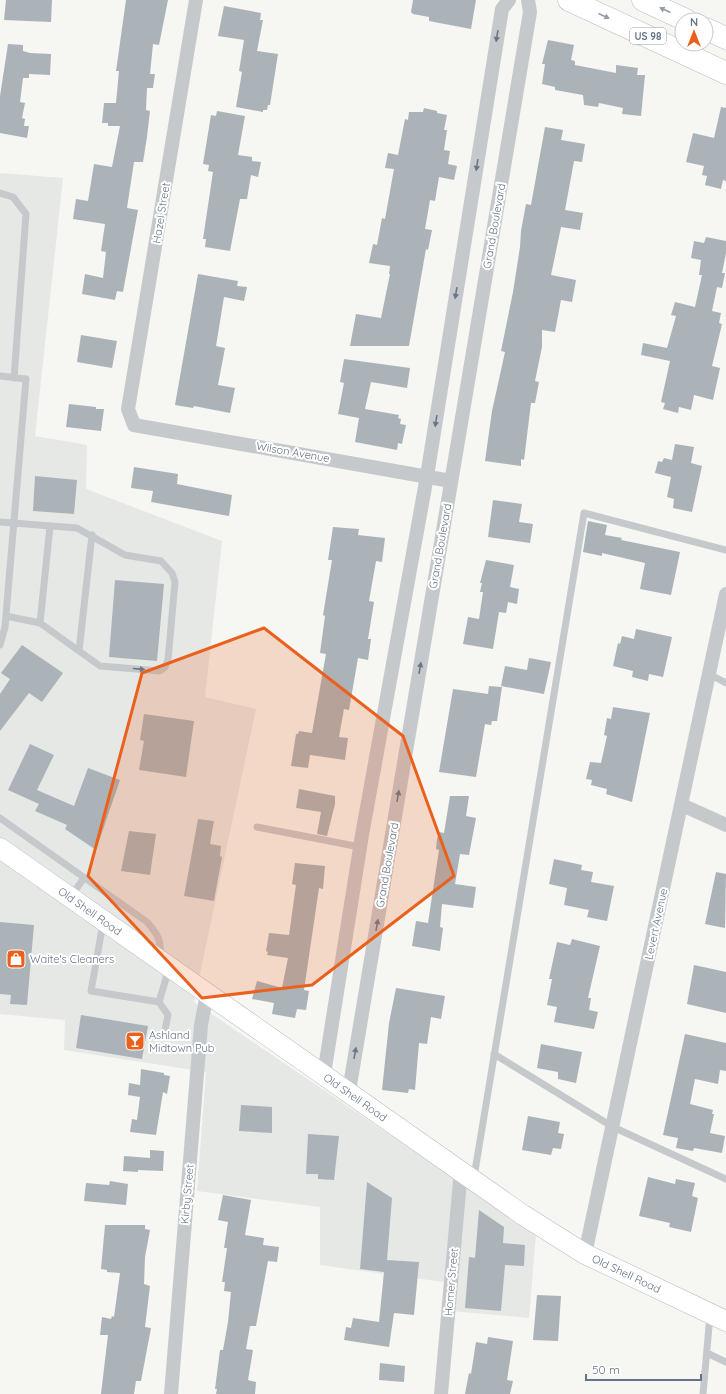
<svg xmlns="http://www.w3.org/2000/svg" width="726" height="1394" viewBox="0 0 726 1394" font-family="Quicksand,sans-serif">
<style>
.built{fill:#e6e8e6}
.building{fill:#abb3b9}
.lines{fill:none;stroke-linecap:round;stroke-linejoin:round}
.secondary-casing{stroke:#b8bcc1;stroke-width:21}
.primary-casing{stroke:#b8bcc0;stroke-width:23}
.lane{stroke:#c6c9cc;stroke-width:7}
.street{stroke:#c6c9cc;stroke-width:14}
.secondary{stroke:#fff;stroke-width:20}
.primary{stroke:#fff;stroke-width:22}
.oneway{fill:#929daa}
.oneway2{fill:#697789}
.marked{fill:#ea611e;fill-opacity:0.2;stroke:#ea611e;stroke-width:3;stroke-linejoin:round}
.labels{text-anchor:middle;stroke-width:4;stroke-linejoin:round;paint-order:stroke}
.shield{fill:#fff;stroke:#929daa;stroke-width:1}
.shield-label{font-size:10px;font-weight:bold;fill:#647385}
.street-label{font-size:11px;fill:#647385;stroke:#fff}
.poi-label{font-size:11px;fill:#647385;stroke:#fff;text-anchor:start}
</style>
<rect width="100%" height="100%" fill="#f6f6f2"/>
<path class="built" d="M0,173l63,5 -28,258 52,9 -1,44 136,52 -17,156 51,12 -62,293 342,232 -7,84 -88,-8 3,-28 -124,-17v-58l-123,-16 9,-119 -142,-22 1,-30 -65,-6z"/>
<path class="building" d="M6,0h46l-1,22 -47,-2z
M126,0h42l-9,45 -6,-1 -3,30h5l-2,14h-6l-1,22 4,1 -3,26 -4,25h-9l-7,46 11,2 -15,82 -6,-1 -2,9 -33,-6 3,-20 18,4 3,-26 -5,-1 4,-27 -32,-5 3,-20 12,2 6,-37 18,3 8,-41h-12v-3h-6l2,-20h12l3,-32h-3z
M413,0h63l-5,29 -42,-8v-4l-16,-3 -2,-2z
M224,6l37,7 -1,7h3l-6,31 21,3 -8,51h-2l-1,5h-4v2l-27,-5 6,-35 -3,-1 5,-31 -26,-4z
M548,40l26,5 -3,15 4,1v4l41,8v-8l22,3 -1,7h8l-4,41 -19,-2 1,-6 -24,-5 -1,4 -14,-2 -1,-10 -28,-5v-3l-13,-3 3,-20h-3z
M8,44l15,1v6l7,2 21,1 -1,21 -21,-1v4h-6l-3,24 5,1 -3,15 3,1 -1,7h5l-2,12 -27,-5v-37z
M721,107l5,1v73l-3,-1 -2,9 -16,-4 2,-9 -5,-1 2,-9 -18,-4 7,-29 21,5z
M424,108l13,3v2l10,2 -3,15h3l-3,20 6,1 -2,13 9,2 -3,14 -15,-3 -4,24 -5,-1 -5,29 7,1 -4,20 -2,-1 -17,97h-59l6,-32 25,4 9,-44h-1l1,-8 -21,-3 4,-19 4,1 5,-27 3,1 9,-50 -9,-1 3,-15 10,2 7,-36 3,1 1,-8h14z
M217,111l28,5 -7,39 14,2v4l9,1 -3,15 -7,-2 -4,24h-7l-10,52 -25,-4 1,-8h-3l10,-67 -5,-1 1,-6 -6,-1 8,-49 5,1z
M545,127l18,3 -2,10 24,4 -3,18 -8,-1 -9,49 18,3 -3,17 -19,-3 -10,48 25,5 -4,22 -11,-2 -6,32 -13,-2v17l-7,34 4,1 -4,21h-4l-7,57 -3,-1v7l-36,-5 7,-50 13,-59 -4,-1 12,-59 7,-45 1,-16 5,-27 5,1z
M706,237l20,4v12l-4,20h3l-3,15 -5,-1 -5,24 9,2 -2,10 3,1 -10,42 8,2 -7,32 -19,-5 -3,15 -12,-3 -1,6 -15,-4 2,-6 -4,-1 9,-41 -29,-6 2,-12 24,5 9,-32 -5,-1 4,-13 20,5 7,-32h-3l2,-15 -10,-2 3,-17 10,2z
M198,274l40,7 -1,5 10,1 -3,14 -20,-4 -8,49 9,2 -7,37 17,3 -5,25 -36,-7 -1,2 -18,-3z
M81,335l36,6 -5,27 -35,-6z
M344,359l66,9 -3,20 -36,-6 -6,27 34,6 -1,3 3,1 -1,5 6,1 -4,19 -4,-1 -1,7 -42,-8 4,-24 -21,-4 6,-31 -4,-1z
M69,404l27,3v2h8l-3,22 -35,-4z
M675,444l19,3 -3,16 11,3 -10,46 -19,-4 1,-9 -7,-2 4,-20 -16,-4 3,-12 4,1 2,-4 8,2z
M134,467l44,7 -1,10 55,11 -3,21 -78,-14 2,-11 -22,-3z
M35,476l42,4 -3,34 -41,-3z
M493,500l29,4 -3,18 14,2 -3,19 -42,-6z
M588,521l19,4 -2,10 17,3 -1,2 59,12 -9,43 -31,-6 5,-26 -43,-10v3l-19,-4z
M333,527l26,2 -1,6 27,3 -3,24 -6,-1 -7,40 5,1 -6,37h3l-3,21 -10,-2 -9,52 -5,-1 -5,28 9,1 -3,22 -35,-5 -2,13 -17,-2 5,-32h2l1,-3 13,2 14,-79 -6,-1 5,-37 -2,-1 9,-55h-4z
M486,560l28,5 -4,22 9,2 -2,15 -9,-2 -2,11 -7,-1 -6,37 -30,-5 5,-27 11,2 4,-27h-3l2,-9h-2z
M115,580l49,4 -7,77 -48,-4z
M636,629l36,8 -9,40 -14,-3 -1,7 -16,-4 1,-6 -20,-5 5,-23 2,1 2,-8 12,3z
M22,645l41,28 -21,29 -13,-9 -29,38v-37l10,-15 -9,-6z
M529,658l22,4 -7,32 -43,-8 4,-20 22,4z
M489,686l13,1 -5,34h-5l-1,4 -6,-1 -9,53 -37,-5 14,-83 35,5z
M613,707l37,6 -18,89 -26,-8 1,-5 -16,-4 1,-5 -6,-1 4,-17 11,1 6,-27 -3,-1 3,-17 4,1z
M144,714l50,7 -8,56 -47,-7 5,-29 -4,-1z
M30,744l24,11 -17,35 37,16 14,-38 32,12 -24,70 -31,-21 2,-4 -32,-14 4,-7 -31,-14z
M299,789l36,7v8l-8,32 -10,-2 4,-22 -25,-4z
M450,796h19l-3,20 10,2 -7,37 -9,-1 -5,30 21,3 -3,21 -31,-4 -2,23 3,1 -3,23 -28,-5 4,-25 12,2 11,-73 -3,-1 1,-10 2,-7 5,1z
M198,819l16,2 -4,23 11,2 -1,10 2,1 -8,44 -30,-5z
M129,831l27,3 -6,41 -29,-4z
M554,859l28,6 -1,5 12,2 -2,10 23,4 -7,35 -20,-4 2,-7 -25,-5 3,-17 -18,-4z
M295,863l30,3 -2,23 -4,-1 -15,102 5,1 -3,19 -9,-1 -2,9 -23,-4 2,-11 -22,-4 5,-18 25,7 6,-30 -21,-3 1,-3 -2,-1 3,-18 20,2 7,-50 -4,-1z
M716,872l10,2 -1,54 -20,-4z
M0,922l34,3 -7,80 -17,-1 1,-9 -11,-1z
M572,939l28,7 -12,52h3l-2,12 9,2 -4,17 -40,-7 3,-15 -10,-2 5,-26h-3l8,-37 13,3z
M694,965l32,7v41l-39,-9z
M396,988l49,8 -4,23 -10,-2 -4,27 -8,-1 -4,47 -6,-1 -1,4 -26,-3 7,-67z
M81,1015l67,11 -6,33 -66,-11z
M685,1034l41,9v28l-6,-1 -2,14 -23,-5 -5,25 23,6 -1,4h2l-4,19 15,3 -3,17 -28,-5 -1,3 -17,-3 2,-10 -15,-3z
M541,1044l41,8 -6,31 -18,-4v-7l-21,-4z
M141,1069l23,4v2l6,1 -3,18 -4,-2 -7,43 -26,-3 2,-13 5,1 3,-23 -12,-2 1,-12 11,2z
M241,1105l31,2v26l-33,-2z
M528,1116l32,6 -2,11 6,1 -3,15 -8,-1 -2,7 -29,-5z
M308,1134l31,2 -5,44 -16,-1v-5h-12z
M150,1150l14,1 -1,20 -25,-1v2l-15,-1 1,-15 26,2z
M648,1177l27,7 1,-5 19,4 -3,13 6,2 -7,34 -22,-5 1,-4 -31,-7z
M110,1181l18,3 -2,21 -42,-4 2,-18 23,2z
M367,1182l25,16 -5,62 32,2 -5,53 -20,-2 -5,34 -45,-7 2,-13 5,1 2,-10 26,4 5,-50 -24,-3z
M223,1195l28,5 -6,35 19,3 -1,7 16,2 -2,15 -9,-1 -12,65h-6l-4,23 7,1 -5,30 8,2 -1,12h-39l1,-5h-2l5,-39h3l5,-28 3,-30 -7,-1 1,-9h-3l5,-34h-3l4,-26 -10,-2z
M479,1210l25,17 -1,16 22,2 -1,21 -19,-1 -4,46 -36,-3 4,-51 6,1z
M105,1225h40v4l5,1 -5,27 -1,27 6,2 -5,41 6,1 -10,53h-5l-2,13h-33l7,-59h-8l2,-18 9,2 1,-3 2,1 6,-44 -13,-1v-2l-6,-1z
M537,1295l24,1 -3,45 -25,-1z
M488,1337l25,4 -6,39 6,1 -3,13h-45l4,-21 2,1 5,-32 11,2z
M380,1363l25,3 -1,16 -25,-2z"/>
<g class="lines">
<g class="secondary-casing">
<g id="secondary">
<path id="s1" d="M0,848l523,367 62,39 141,67"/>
</g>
</g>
<g class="primary-casing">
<path id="primary" d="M569,0l157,73
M643,0l43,20
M706,29l20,9"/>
</g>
<path class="lane" d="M0,193l13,4 13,17 -12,164
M0,376l26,3 -21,248 -5,18
M0,522l77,6 48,27 36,6 11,12 3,9 -7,78 -3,7 -5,4 -60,-5 -60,-43 -34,-7
M40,623l10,-97
M79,651l13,-116
M709,674l17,9
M0,818l147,104c10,12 16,19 12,35
M257,827l103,20
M71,896l13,-18
M103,923l-12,68 68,11 10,-34
M159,1002l9,13 -4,20
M494,1054l119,73 113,52
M474,1177l110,-664 142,37
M707,1353l19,9
M703,1394l7,-79"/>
<path class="street" d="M196,0l-68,409 6,16 317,56
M682,805l44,20
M324,1074l38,-239 65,-359 75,-467 7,-9
M349,1091l181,-1079 -2,-12
M585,1254l141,-660
M171,1394l30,-369 6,-31
M441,1394l20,-224"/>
<use href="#secondary" class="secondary"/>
<use href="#primary" class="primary"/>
</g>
<defs><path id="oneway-solid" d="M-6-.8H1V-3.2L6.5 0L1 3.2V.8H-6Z"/></defs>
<g class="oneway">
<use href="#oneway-solid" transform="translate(665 10) rotate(-155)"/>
<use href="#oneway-solid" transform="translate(604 16) rotate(25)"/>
</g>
<g class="oneway2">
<use href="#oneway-solid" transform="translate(497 36) rotate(99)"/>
<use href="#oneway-solid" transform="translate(477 165) rotate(99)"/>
<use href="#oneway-solid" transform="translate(456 293) rotate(99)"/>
<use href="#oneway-solid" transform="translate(436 421) rotate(99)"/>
<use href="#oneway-solid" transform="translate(420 668) rotate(-80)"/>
<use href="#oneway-solid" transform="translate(139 669) rotate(5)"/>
<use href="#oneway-solid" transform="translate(398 796) rotate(-80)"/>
<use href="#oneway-solid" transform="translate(377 925) rotate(-80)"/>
<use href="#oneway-solid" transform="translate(355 1053) rotate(-80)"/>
</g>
<path class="marked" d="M264,628l139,108 51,140 -142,109 -110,13 -114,-122 54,-203z"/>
<defs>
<g id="shop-square" transform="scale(1)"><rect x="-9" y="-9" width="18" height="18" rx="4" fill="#ea611e" stroke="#fff"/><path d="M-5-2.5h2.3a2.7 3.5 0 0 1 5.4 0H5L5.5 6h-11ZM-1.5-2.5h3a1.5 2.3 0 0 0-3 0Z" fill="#fff"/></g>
<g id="bar-square" transform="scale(1)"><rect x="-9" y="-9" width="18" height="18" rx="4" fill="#ea611e" stroke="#fff"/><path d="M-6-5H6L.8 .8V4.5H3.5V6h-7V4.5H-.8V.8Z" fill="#fff"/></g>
</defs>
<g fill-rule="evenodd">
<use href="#shop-square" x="16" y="959"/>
<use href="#bar-square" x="135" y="1041"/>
</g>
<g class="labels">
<rect class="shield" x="630" y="28" width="36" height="16" rx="3"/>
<g class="shield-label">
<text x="648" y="40">US 98</text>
</g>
<g class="street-label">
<text transform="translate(161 213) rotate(-81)" y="4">Hazel Street</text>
<text transform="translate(494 226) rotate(-80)" y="4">Grand Boulevard</text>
<text transform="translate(293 452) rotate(10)" y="4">Wilson Avenue</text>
<text transform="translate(440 546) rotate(-80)" y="4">Grand Boulevard</text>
<text transform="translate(387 865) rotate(-80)" y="4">Grand Boulevard</text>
<text dy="4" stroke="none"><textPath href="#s1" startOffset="110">Old Shell Road</textPath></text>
<text transform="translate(656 924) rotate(-78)" y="4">Levert Avenue</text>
<text dy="4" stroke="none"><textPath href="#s1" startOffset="434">Old Shell Road</textPath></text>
<text transform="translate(187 1194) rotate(-85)" y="4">Kirby Street</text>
<text dy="4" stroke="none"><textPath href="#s1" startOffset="758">Old Shell Road</textPath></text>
<text transform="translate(451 1282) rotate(-85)" y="4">Homer Street</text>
</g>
<g class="poi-label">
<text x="30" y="963">Waite's Cleaners</text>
<text x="149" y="1039">Ashland<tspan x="149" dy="13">Midtown Pub</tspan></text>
</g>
</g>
<g transform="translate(694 32)"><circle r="19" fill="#ffffff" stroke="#c1c7ce"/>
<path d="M0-3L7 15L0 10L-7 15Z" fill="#ea611e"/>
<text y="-6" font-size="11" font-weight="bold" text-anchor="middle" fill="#647385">N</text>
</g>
<path d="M586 1374v6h115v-6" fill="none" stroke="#647385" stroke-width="2"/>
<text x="592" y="1374" font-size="12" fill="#647385" stroke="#ffffff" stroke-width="3" paint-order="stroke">50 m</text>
</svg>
